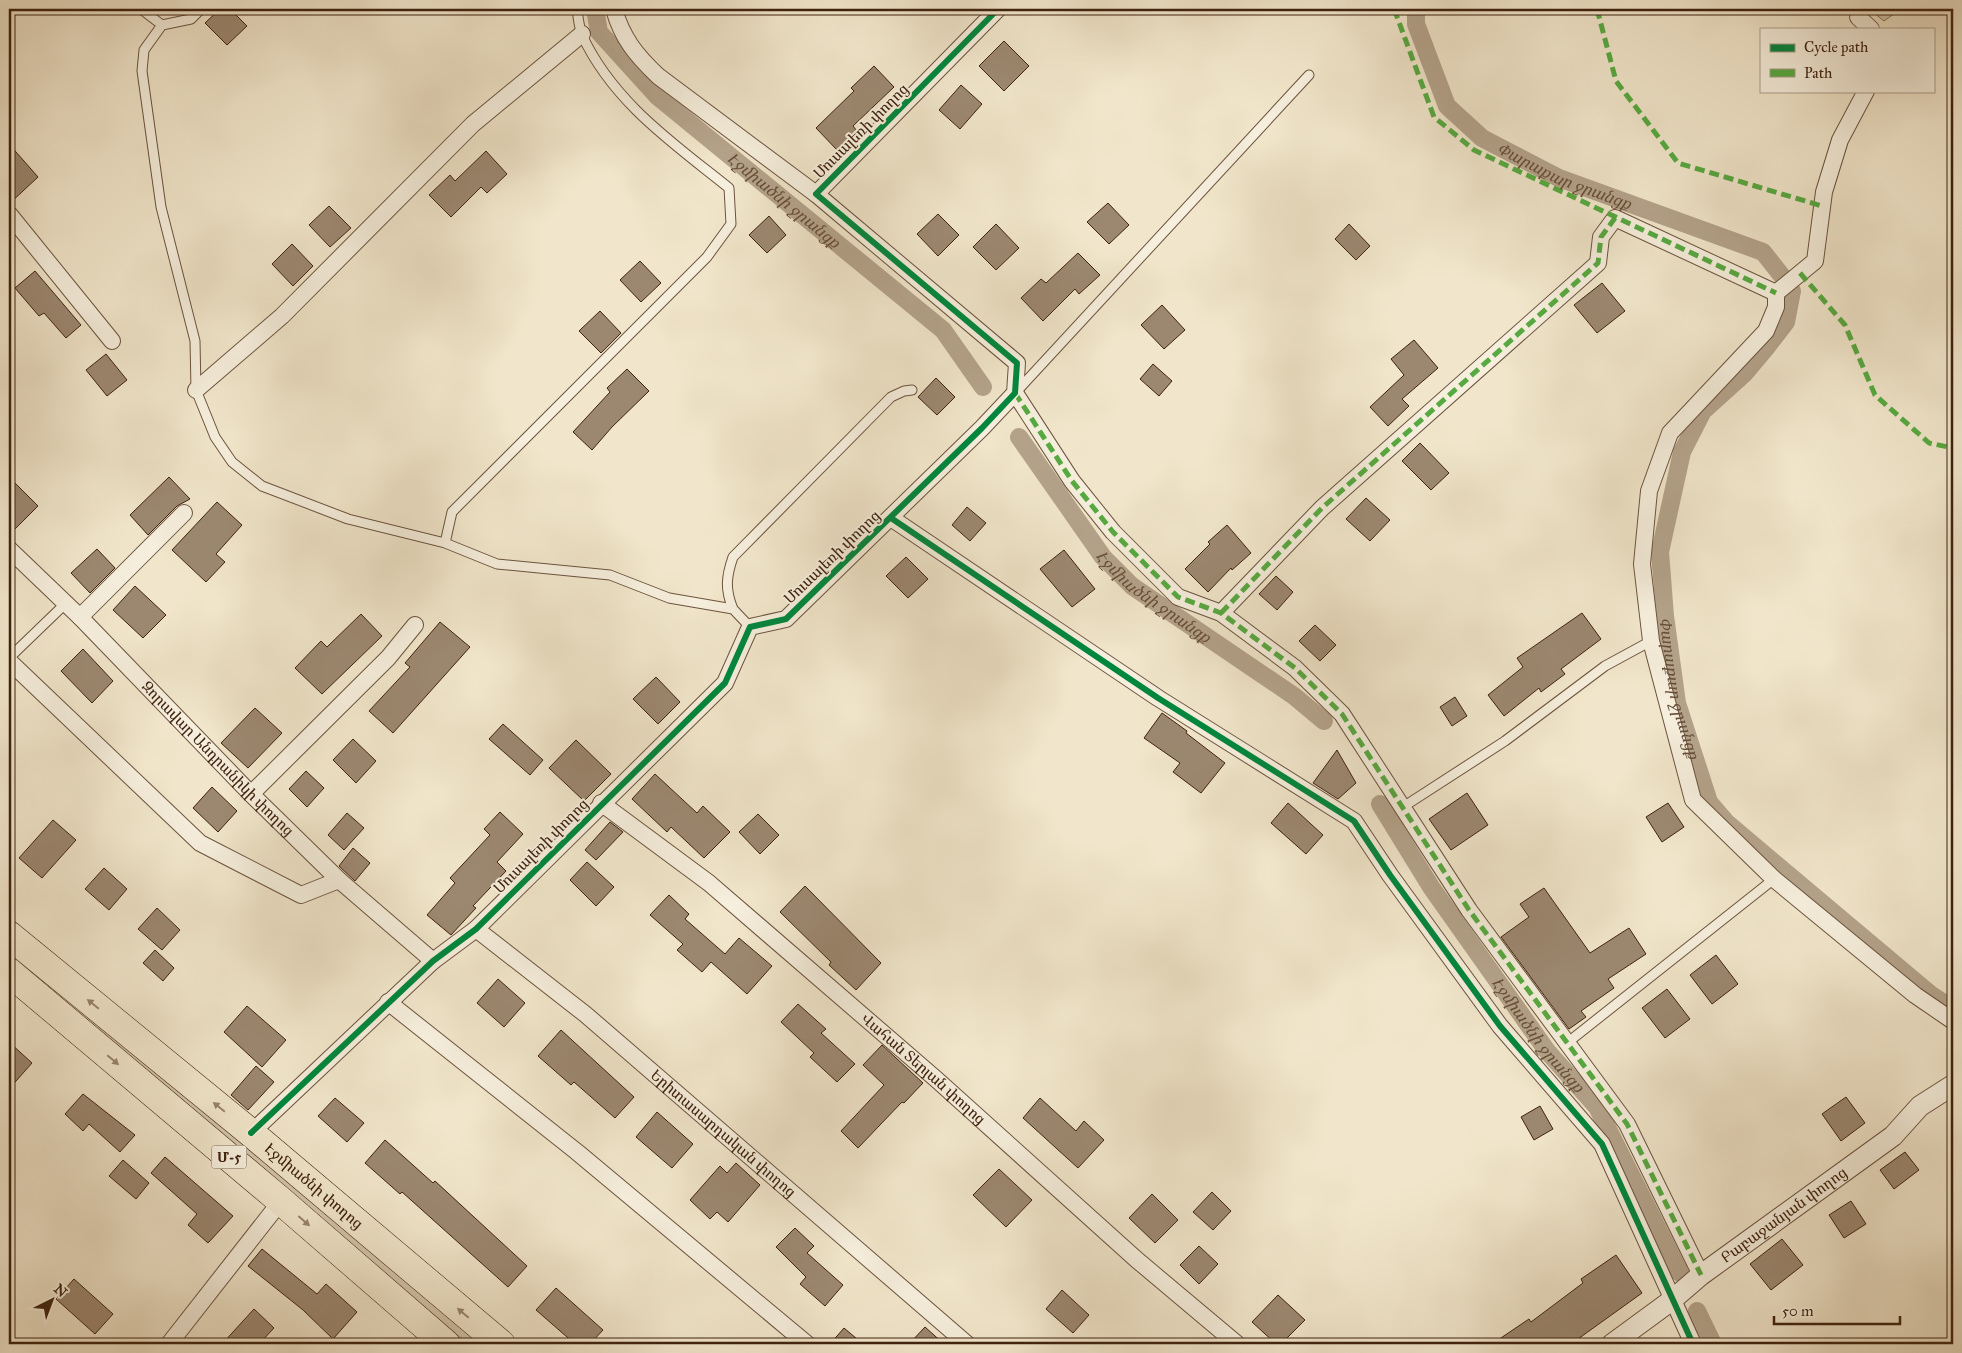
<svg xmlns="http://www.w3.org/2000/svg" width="1962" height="1353" viewBox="0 0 1962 1353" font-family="'IM FELL Great Primer','Noto Serif Armenian',serif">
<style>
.green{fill:#d3c5ab;stroke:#89745d}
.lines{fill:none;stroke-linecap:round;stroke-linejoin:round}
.canal{stroke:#b4a38b;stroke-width:18}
.building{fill:#9c8871;stroke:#3f220f}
.service-casing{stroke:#6c533e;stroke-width:11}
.minor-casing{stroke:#6c533e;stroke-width:18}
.tertiary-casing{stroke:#6c533e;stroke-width:22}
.trunk-casing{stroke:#3f220f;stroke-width:29}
.service{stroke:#f6efdd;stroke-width:9}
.minor{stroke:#f6efdd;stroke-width:16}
.tertiary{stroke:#f6efdd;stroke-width:20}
.trunk{stroke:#f1e6cb;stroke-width:28}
.quiet{stroke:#56aa41;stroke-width:5;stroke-dasharray:10 5;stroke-linecap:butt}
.cycleway-casing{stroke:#f6efdd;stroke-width:9}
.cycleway{stroke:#00873e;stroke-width:6}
.oneway{fill:#98846d}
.labels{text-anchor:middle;stroke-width:4;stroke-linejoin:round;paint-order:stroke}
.shield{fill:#f6efdd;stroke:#76604d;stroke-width:1}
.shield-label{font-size:14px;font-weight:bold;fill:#3f220f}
.street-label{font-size:15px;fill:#3f220f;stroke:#f6efdd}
.water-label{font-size:16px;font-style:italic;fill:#684f3a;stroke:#f6efdd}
</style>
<rect width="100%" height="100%" fill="#f1e6cb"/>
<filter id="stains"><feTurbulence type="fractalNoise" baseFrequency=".004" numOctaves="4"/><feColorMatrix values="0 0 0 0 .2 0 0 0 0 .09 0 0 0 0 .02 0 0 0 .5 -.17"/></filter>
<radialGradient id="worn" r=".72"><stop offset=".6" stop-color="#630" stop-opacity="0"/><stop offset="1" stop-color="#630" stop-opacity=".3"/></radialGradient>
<path class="green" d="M1869,9h32l-17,12z
M9,948l474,396h-15l-459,-382z"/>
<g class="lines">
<g class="canal">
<path id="s1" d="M595,9l4,23 58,64 286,234 40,57"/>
<path id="s2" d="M1416,9v15l31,82 35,32 77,40 204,74 19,24"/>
<path id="s3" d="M1792,291l-6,31 -20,26 -21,25 -42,38 -21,41 -22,100 5,64 12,87 32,99 18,21 203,171 23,15"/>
<path id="s4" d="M1019,437l84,120 29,29 162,110 30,25"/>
<path id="s5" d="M1380,804l51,83 116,164 50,56 83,166"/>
<path d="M1697,1311l16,33"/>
</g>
</g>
<path class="building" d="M220,9h10l17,17 -20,19 -22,-22z
M1004,41l25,25 -25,25 -25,-25z
M874,66l20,21 -41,39 4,5 -20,19 -21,-22 38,-37 -3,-3z
M961,85l21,19 -22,25 -21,-19z
M9,144l29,33 -29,27z
M486,151l21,23 -20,19 -6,-6 -30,30 -22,-22 21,-20 5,6z
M1108,203l21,22 -20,19 -22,-22z
M329,206l22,22 -21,19 -21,-22z
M938,214l21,21 -21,21 -21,-22z
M769,216l17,19 -19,18 -18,-18z
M996,224l23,24 -23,22 -23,-23z
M1349,224l21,22 -14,14 -21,-21z
M292,244l21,22 -20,20 -21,-22z
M1078,253l22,22 -21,19 -4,-5 -32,32 -22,-23 20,-19 5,4z
M640,261l21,22 -20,19 -21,-22z
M35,271l46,54 -15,13 -22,-25 -5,3 -24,-28z
M1602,283l23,28 -28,22 -23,-28z
M1162,305l23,25 -21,19 -23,-24z
M600,311l21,22 -20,20 -22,-22z
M1414,340l24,28 -36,31 7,7 -21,20 -18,-19 34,-32 -13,-16z
M106,354l21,26 -20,16 -21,-26z
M1153,364l19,17 -13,15 -19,-17z
M627,369l22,22 -37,36 -20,23 -19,-18 37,-40 -3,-4z
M936,378l19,19 -18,18 -19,-18z
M1420,443l29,30 -18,17 -29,-29z
M9,477l29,29 -29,29z
M169,477l21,22 -13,7 -29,29 -18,-20z
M1366,498l24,22 -20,21 -24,-22z
M217,502l25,23 -26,29 9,8 -19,20 -34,-32z
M967,507l19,16 -16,18 -18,-16z
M1227,525l24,28 -19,17 -1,-2 -23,24 -23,-23 25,-25 -2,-2z
M97,549l18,19 -25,25 -19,-20z
M1064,550l31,39 -23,18 -32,-38z
M906,557l22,22 -20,19 -22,-22z
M1276,576l17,16 -16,18 -18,-16z
M135,586l31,29 -23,23 -30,-28z
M1582,613l19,26 -40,30 4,5 -24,18 -2,-4 -35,28 -16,-21 35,-28 -6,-9z
M361,614l21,22 -60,58 -27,-26 26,-27 6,6z
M440,622l30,25 -77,86 -24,-22 41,-44 -5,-4z
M1315,625l21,20 -16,16 -21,-20z
M83,649l30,32 -21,22 -31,-32z
M656,677l24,25 -22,22 -25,-25z
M1455,697l12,19 -15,10 -12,-19z
M255,708l27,25 -34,35 -27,-25z
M1162,713l25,18 -1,2 39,30 -24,30 -28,-21 7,-9 -36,-25z
M503,724l40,36 -13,15 -41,-36z
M353,739l23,22 -20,22 -23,-23z
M576,740l35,34 -27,27 -35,-33z
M1337,750l19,33 -18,16 -25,-16z
M306,771l18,17 -17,19 -18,-18z
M655,774l42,39 6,-7 27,26 -26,26 -33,-31 -4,5 -35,-33z
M212,787l25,24 -19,21 -25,-24z
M1467,793l21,32 -37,25 -22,-31z
M1288,803l35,32 -17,19 -35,-31z
M1668,803l16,24 -22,15 -16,-25z
M500,812l23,22 -26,28 9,9 -33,35 3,2 -25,27 -24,-20 28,-32 -5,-5 40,-43 -6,-6z
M347,813l17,15 -20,22 -16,-15z
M758,814l21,21 -19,19 -21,-22z
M53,820l23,20 -34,38 -23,-20z
M610,822l13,10 -27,28 -11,-10z
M353,848l17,15 -15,18 -16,-15z
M587,862l27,25 -18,19 -26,-26z
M104,868l23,21 -18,21 -24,-21z
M805,886l76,77 -25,27 -27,-25 2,-3 -51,-50z
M1544,888l46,65 39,-25 17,26 -38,25 6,9 -33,23 5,6 -17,12 -68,-92 28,-20 -9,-13z
M669,895l20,19 -4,5 40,35 14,-16 33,28 -25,28 -36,-32 -9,10 -25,-22 6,-6 -33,-29z
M157,908l23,22 -18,20 -24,-21z
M155,950l19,18 -11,13 -20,-18z
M1716,955l22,29 -26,20 -22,-29z
M498,979l27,24 -21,24 -27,-24z
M1667,989l23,30 -25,19 -23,-30z
M798,1004l28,25 -5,4 34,31 -18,18 -27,-25 4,-4 -33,-31z
M247,1006l39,34 -24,27 -38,-35z
M561,1030l73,67 -19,21 -41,-36 -3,3 -33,-29z
M9,1042l23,21 -23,26z
M882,1045l41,38 -19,20 -2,-1 -44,46 -17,-17 43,-46 -21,-20z
M256,1066l18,16 -26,28 -17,-15z
M83,1094l52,41 -15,17 -31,-28 -6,7 -18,-17z
M1846,1097l19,26 -24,18 -19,-27z
M335,1098l29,25 -17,19 -29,-26z
M1040,1098l36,33 8,-10 20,19 -26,28 -55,-50z
M1540,1106l13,23 -19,11 -13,-23z
M657,1112l36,32 -21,24 -36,-31z
M385,1140l48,43 2,-2 92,85 -19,21 -106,-95 -2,2 -35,-31z
M1905,1152l14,18 -25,19 -14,-19z
M165,1157l68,59 -25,27 -20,-18 9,-11 -46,-41z
M123,1160l26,23 -13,16 -27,-23z
M736,1163l24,22 -32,37 -11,-10 -7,7 -20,-19 30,-34 7,7z
M999,1169l33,31 -26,27 -33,-32z
M1212,1192l19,19 -18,19 -20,-18z
M1152,1194l26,26 -23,23 -26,-25z
M1851,1201l15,23 -22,14 -15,-23z
M795,1228l19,18 -7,7 36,32 -18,21 -25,-22 6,-7 -30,-30z
M1782,1239l21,26 -32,25 -21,-26z
M1199,1246l19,18 -19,20 -19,-19z
M262,1249l55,45 9,-10 31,28 -24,27 -30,-29 -55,-44z
M1616,1255l26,38 -71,51h-79l37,-25 2,3 52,-39 -2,-4z
M74,1279l39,35 -18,20 -39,-35z
M556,1288l47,42 -13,14h-15l-39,-34z
M1062,1290l27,25 -16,18 -27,-24z
M1278,1295l27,25 -24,24h-5l-24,-22z
M254,1309l20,19 -15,16h-37z
M925,1327l19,17h-35z
M844,1328l19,16h-33z"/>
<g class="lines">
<g class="service-casing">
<path id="service" d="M141,9l21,16 29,-6 10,-10
M162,25l-18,25 -2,21 19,136 34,134 1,49 19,47 17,25 30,24 86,33 97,24 52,21 113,11 59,23 64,11 17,18
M1017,391l292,-316
M445,543l7,-31 255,-255 24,-33 -2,-36c-56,-45 -116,-86 -147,-153 -3,-8 -4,-18 -5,-26
M733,609c-8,-19 -7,-32 0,-52l158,-160 13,-6 8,-1
M9,658l56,-54
M1403,807l102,-66 100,-75 46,-25
M1567,1043l207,-164"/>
</g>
<g class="minor-casing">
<g id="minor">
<path d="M614,9c8,29 22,46 44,67l158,118"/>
<path d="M1858,17l13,12"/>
<path d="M1866,91l-26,49 -16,52 -9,69 -39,32v14l-10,24 -96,102 -21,58 -7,73 9,77 42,159 81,79 141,116 38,26"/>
<path d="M9,214l103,127"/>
<path d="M196,390l86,-74 191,-192 109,-90"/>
<path d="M1015,393l57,88 41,51 65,65 43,16 74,55 47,46 127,196 158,214 74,151"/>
<path d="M891,518l267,180 196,123 36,54 110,151 102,118 91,200"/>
<path id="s6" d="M9,549l71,68 171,177 88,86 94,81"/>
<path d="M1221,613l101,-105 276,-245 3,-26 14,-19 161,75"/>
<path d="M80,617l104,-104"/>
<path d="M9,661l191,182 101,52 38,-15"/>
<path d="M251,794l137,-136 27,-33"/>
<path id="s7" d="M601,803l108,80 227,196 201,181 100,84"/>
<path id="s8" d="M476,929l109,85 382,330"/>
<path d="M388,1002l189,150 230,192"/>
<path d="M251,1133l182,-172 43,-32 249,-246 25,-56 36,-8 196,-191 33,-35 2,-30 -201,-169 182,-185"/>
<path d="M169,1344l112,-143"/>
</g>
</g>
<g class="tertiary-casing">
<g id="tertiary">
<path id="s9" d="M1612,1344l60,-44 29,-25 192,-139 27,-30 33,-21"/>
</g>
</g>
<g class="trunk-casing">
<g id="trunk">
<path id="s10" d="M9,935l242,198 250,211"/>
<path d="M9,972l272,229 165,143"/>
</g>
</g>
<use href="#service" class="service"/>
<use href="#minor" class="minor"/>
<use href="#tertiary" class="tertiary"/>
<use href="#trunk" class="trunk"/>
<path class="quiet" d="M1398,9l-2,5 38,103 40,33 302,143
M1597,9l19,72 62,82 144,43
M1800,273l45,52 30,70 54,48 24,5
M1015,393l57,88 41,51 65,65 43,16 74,55 47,46 127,196 158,214 74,151
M1221,613l101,-105 276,-245 3,-26 14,-19"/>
<g class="cycleway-casing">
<path id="cycleway" d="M891,518l267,180 196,123 36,54 110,151 102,118 91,200
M251,1133l182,-172 43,-32 249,-246 25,-56 36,-8 196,-191 33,-35 2,-30 -201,-169 182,-185"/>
</g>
<use href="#cycleway" class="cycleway"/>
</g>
<defs><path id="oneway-solid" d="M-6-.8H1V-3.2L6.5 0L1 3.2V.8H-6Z" transform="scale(1.25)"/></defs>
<g class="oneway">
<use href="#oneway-solid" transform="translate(93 1004) rotate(-141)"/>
<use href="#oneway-solid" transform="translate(113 1060) rotate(40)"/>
<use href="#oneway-solid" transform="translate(219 1107) rotate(-141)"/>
<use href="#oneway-solid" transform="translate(304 1221) rotate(41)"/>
<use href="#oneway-solid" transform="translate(463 1313) rotate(-140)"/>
</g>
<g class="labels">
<rect class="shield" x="211.5" y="1145.5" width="35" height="23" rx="4"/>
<g class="shield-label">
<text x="229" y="1162">Մ-5</text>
</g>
<g class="street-label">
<text transform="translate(861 131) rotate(-45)" y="5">Մուսալեռի փողոց</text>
<text transform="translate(832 557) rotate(-44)" y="5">Մուսալեռի փողոց</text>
<text dy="5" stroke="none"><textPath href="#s6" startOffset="296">Զորավար Անդրանիկի փողոց</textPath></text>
<text transform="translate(541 846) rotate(-45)" y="5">Մուսալեռի փողոց</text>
<text dy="5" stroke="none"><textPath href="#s7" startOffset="418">Վահան Տերյան փողոց</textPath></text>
<text dy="5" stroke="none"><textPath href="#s8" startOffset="321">Երիտասարդական փողոց</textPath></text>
<text dy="5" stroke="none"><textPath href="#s10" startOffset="395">Էջմիածնի փողոց</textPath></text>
<text dy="5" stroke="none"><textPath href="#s9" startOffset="215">Բաբաջանյան փողոց</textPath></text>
</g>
<g class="water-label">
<text dy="6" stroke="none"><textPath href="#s2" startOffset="241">Փարաքար ջրանցք</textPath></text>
<text dy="6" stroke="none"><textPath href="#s1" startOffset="274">Էջմիածնի ջրանցք</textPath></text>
<text dy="6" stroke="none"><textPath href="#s4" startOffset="211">Էջմիածնի ջրանցք</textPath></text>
<text dy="6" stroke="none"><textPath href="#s3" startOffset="440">Փարաքար ջրանցք</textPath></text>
<text dy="6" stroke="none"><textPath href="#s5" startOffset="280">Էջմիածնի ջրանցք</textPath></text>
</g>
</g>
<rect width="1962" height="1353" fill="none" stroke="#f1e6cb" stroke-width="30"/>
<rect x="10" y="10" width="1942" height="1333" fill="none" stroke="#3f220f" stroke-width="2.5"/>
<rect x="15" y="15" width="1932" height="1323" fill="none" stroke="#3f220f"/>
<rect x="1760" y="28" width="175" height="65" fill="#f6efdd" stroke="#ad9d8b"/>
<rect x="1770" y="44" width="25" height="8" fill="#00873e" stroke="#ad9d8b"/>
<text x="1804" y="52" font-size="15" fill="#3f220f">Cycle path</text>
<rect x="1770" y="69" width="25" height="8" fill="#56aa41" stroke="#ad9d8b"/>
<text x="1804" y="78" font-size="15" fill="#3f220f">Path</text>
<g transform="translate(52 1300) rotate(42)" stroke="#f6efdd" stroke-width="4" paint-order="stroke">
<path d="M0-4L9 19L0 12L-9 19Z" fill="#3f220f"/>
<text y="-8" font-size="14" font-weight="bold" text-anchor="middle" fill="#3f220f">N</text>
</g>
<path d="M1774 1316v8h126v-8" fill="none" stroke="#3f220f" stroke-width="2.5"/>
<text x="1782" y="1316" font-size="15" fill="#3f220f" stroke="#f6efdd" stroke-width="4" paint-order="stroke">50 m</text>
<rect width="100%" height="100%" filter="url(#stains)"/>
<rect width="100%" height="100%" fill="url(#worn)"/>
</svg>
